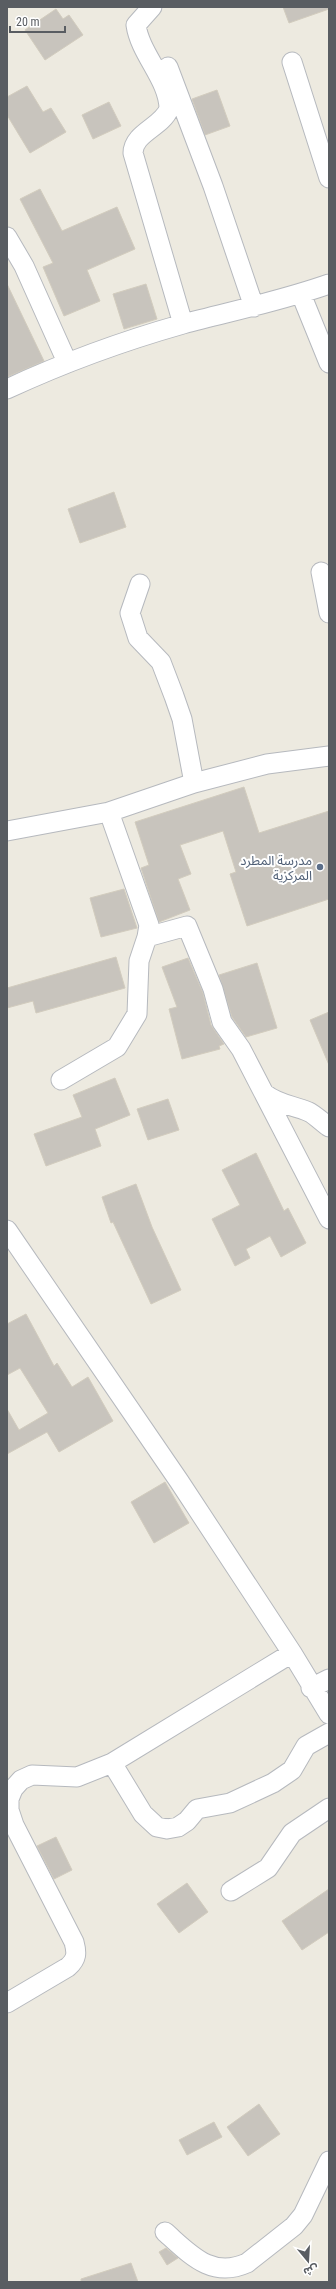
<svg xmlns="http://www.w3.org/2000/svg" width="336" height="2289" viewBox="0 0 336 2289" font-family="'Roboto Condensed','Noto Sans Arabic',sans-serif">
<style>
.building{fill:#c8c4bd;stroke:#d2ccbe}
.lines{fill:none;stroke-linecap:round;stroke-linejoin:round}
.minor-casing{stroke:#b6b9be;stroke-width:21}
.minor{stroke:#fff;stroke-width:19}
.service-dot{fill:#5c6f8a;stroke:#fff;stroke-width:1.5}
.labels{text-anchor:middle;stroke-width:4;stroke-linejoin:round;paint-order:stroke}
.service-label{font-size:13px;fill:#4e5e75;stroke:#fff;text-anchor:end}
</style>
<rect width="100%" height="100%" fill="#edeae0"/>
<path class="building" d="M283,7h45l1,2 -40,14z
M56,9l7,10 6,-4 14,20 -38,25 -20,-30z
M27,86l16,26 8,-4 15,24 -36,21 -23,-38v-18z
M217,90l13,36 -25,9 -13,-36z
M109,102l12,24 -28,13 -11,-24z
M40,189l22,42 55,-24 18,42 -48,21 13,31 -36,15 -21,-49 10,-4 -33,-64z
M7,284l37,77 -37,16z
M146,284l11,35 -33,10 -11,-35z
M114,492l12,35 -46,16 -12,-34z
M244,787l15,46 70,-22v88l-82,27 -17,-52 6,-2 -13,-41 -43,14 11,29 -13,5 12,31 -31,12 -18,-54 8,-3 -14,-43z
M124,889l13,39 -36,9 -11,-39z
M116,957l9,31 -89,25 -3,-12 -26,7v-20z
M188,958l15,35 8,32 13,19 -5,2 1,3 -38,10 -13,-50 8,-2 -15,-40z
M257,963l20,65 -31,9 -14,-20 -13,-42z
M329,1012v53l-19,-45z
M115,1078l15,37 -35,14 6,17 -55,20 -12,-32 48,-17 -9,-22z
M168,1099l11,31 -31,10 -11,-31z
M256,1153l28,58 4,-3 18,35 -25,14 -11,-21 -24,13 4,9 -15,8 -23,-47 28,-14 -18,-35z
M136,1184l16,43 29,63 -30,14 -38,-82 -2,1 -9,-26z
M26,1314l28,52 3,-3 15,24 16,-10 25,44 -54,31 -12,-20 -40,22v-45l12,21 29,-17 -28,-45 -13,7v-51z
M165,1482l24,41 -35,20 -23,-41z
M56,1837l16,33 -18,9 -17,-33z
M187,1883l21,29 -29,21 -22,-29z
M329,1889v43l-27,18 -20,-29z
M259,2104l21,30 -32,22 -21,-29z
M214,2122l8,15 -35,18 -8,-15z
M166,2248l12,10 -11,7 -8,-13z
M131,2263l7,19h-57v-3z"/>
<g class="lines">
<g class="minor-casing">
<path id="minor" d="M152,7l-16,18c4,29 33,55 33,84 -7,18 -36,24 -36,44l50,171
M292,62l37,116
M168,67l45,119 41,121
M7,237l17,29 43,96
M301,294l28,69
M7,389c56,-26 116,-48 176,-65 49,-13 98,-23 146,-40
M321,572l8,41
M140,584l-10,29 8,25 23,24 13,34 8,23 12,64
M7,831l102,-19 85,-29 73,-19 62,-8
M147,937l40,-11 26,63 9,33 19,27 88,170
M61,1080l56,-33 20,-33 2,-53 8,-24 2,-12 -40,-113
M265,1094c14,11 28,11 44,18 3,1 16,12 20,15
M7,1230l172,251 113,172 37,61
M311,1688l18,-9
M112,1763l31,51 14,13 10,2 11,-2 9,-6 10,-12 33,-6 43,-20 19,-13 14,-24 23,-13
M231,1891l37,-23 24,-35 37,-25
M7,2003l61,-36c9,-8 9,-14 6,-25l-60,-117 -5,-15v-11l4,-10 8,-9 11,-5 45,2 35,-14 180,-110
M165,2232c25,22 46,47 82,31l47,-37 9,-11 26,-54"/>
</g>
<use href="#minor" class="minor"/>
</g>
<circle class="service-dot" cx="320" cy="867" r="4"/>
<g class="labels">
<g class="service-label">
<text x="312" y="865">مدرسة المطرد<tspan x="312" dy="15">المركزية</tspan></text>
</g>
</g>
<rect width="336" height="2289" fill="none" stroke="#595d62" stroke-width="16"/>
<g transform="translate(308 2261) rotate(162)" stroke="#ffffff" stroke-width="3" paint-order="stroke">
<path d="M0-3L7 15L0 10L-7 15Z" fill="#595d62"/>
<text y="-6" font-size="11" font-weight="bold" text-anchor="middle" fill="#595d62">ش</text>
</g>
<path d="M10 26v6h55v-6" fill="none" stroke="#595d62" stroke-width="2"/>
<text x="16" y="26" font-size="12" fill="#595d62" stroke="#ffffff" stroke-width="3" paint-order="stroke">20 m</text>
</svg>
